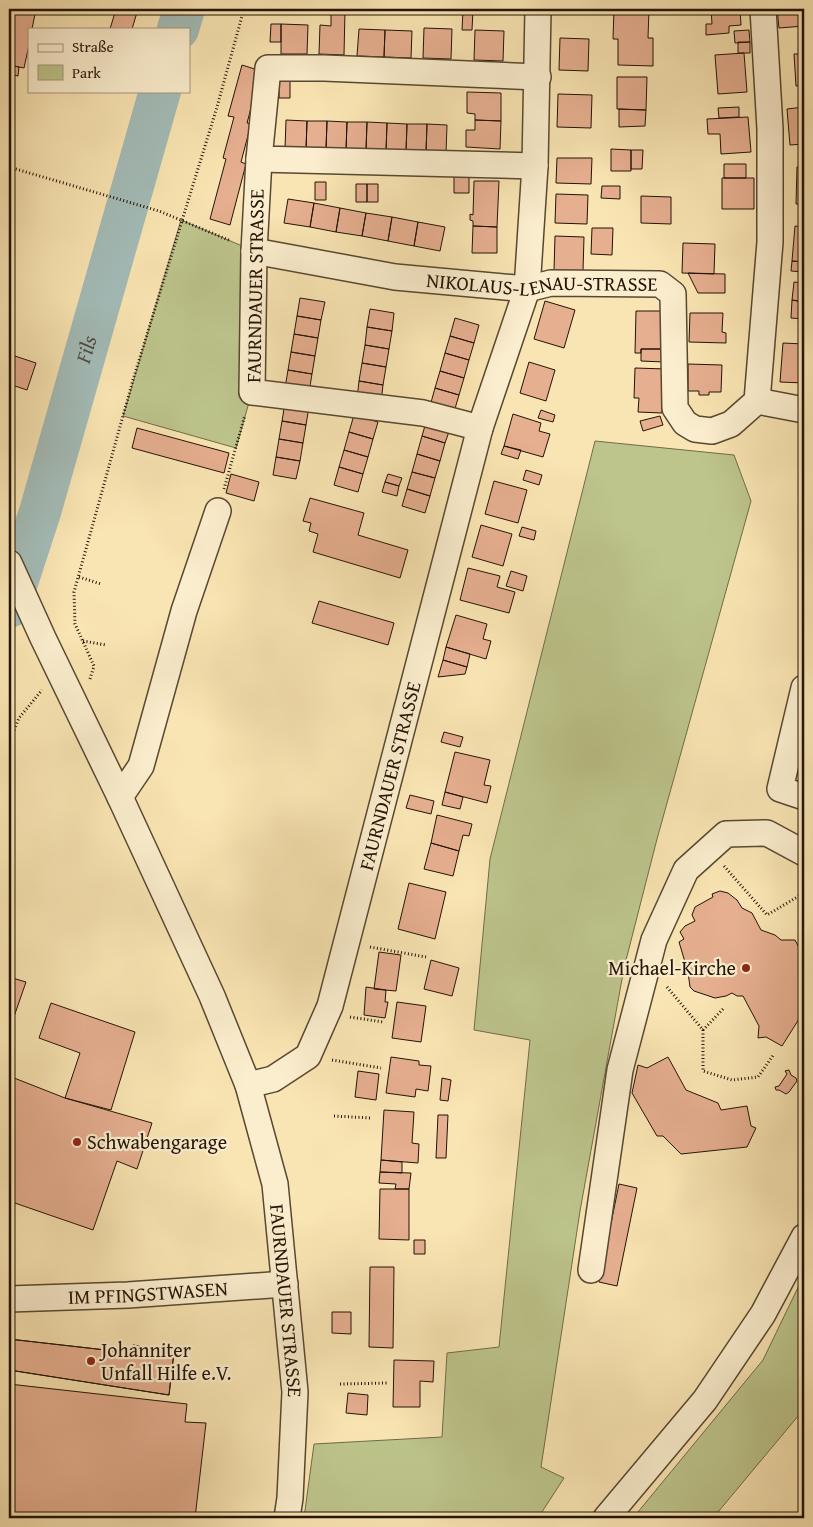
<svg xmlns="http://www.w3.org/2000/svg" width="813" height="1527" viewBox="0 0 813 1527" font-family="'Gentium Book Plus',serif">
<style>
.green{fill:#bdc58c;stroke:#706c49}
.lines{fill:none;stroke-linecap:round;stroke-linejoin:round}
.river{stroke:#a3bcb8;stroke-width:42}
.building{fill:#e6af90;stroke:#231306}
.minor-casing{stroke:#584831;stroke-width:28}
.path{stroke:#231306;stroke-width:3;stroke-dasharray:1 2.5;stroke-linecap:butt}
.minor{stroke:#fbeece;stroke-width:25}
.poi-dot{fill:#8f2418;stroke:#fbeece;stroke-width:2}
.labels{text-anchor:middle;stroke-width:4.5;stroke-linejoin:round;paint-order:stroke}
.street-label{font-size:20px;fill:#231306;stroke:#fbeece}
.poi-label{font-size:20px;fill:#231306;stroke:#fbeece;text-anchor:start}
.water-label{font-size:21px;font-style:italic;fill:#504e44;stroke:#fbeece}
</style>
<rect width="100%" height="100%" fill="#f9e5b3"/>
<filter id="stains"><feTurbulence type="fractalNoise" baseFrequency=".004" numOctaves="4"/><feColorMatrix values="0 0 0 0 .2 0 0 0 0 .09 0 0 0 0 .02 0 0 0 .5 -.17"/></filter>
<radialGradient id="worn" r=".72"><stop offset=".6" stop-color="#630" stop-opacity="0"/><stop offset="1" stop-color="#630" stop-opacity=".3"/></radialGradient>
<path class="green" d="M181,220l73,31 -2,141 -16,56 -113,-32z
M595,441l139,14 17,46 -94,338 -33,129 -44,243 -39,256 23,11 -26,40h-234l10,-74 128,-7 5,-84 52,-6 31,-307 -56,-10 16,-171z
M804,1275v134l-91,109h-80l130,-158z"/>
<g class="lines">
<g class="river">
<path d="M178,29l6,-20"/>
<path id="s1" d="M9,607l31,-95 120,-421"/>
</g>
</g>
<path class="building" d="M9,9h27l-4,20h-3v16l-5,23 -15,-3z
M116,9h22l-6,20h-22z
M331,9l14,1 -1,45 -25,-1 1,-29 11,1z
M614,9h35l-1,29h5v28l-35,-1v-26h-5z
M711,9h29l1,16 -12,1v7l-23,2v-11h6z
M777,9h27v17l-25,2z
M463,10h10l-1,20h-10z
M271,24h10v18h-11z
M281,24l27,1 -1,29h-26z
M424,28l28,1 -1,30 -28,-1z
M359,29l26,1 -1,27 -27,-1z
M385,30l27,1 -1,27 -27,-1z
M475,30l29,1 -1,30 -29,-1z
M749,30l1,12 -15,1 -1,-12z
M560,38l29,1 -1,32 -29,-1z
M738,42h12v11h-12z
M744,53l3,39 -29,2 -3,-39z
M794,54h10v32h-8z
M9,65l10,2 -1,9 -9,-2z
M242,65l19,6 -14,52 4,1 -10,38 5,2 -16,61 -20,-6 16,-60 -3,-1 11,-41 -6,-1z
M617,77h30l-1,33 -29,-1z
M279,80h11v18h-11z
M467,92l34,1v28l-26,-1v-6l-8,-1z
M558,94l34,1 -1,33 -34,-1z
M739,107v10l-20,1 -1,-10z
M804,107v37l-14,1 -3,-36z
M619,109l27,1 -1,16 -26,1z
M748,117l3,35 -30,2 -1,-20h-12l-1,-15z
M286,120l21,1 -1,29 -21,-1z
M475,120l26,1 -1,28 -34,-2v-17h9z
M307,121h20l-1,29h-20z
M327,121l20,1 -1,29 -20,-1z
M347,122h20l-1,29h-20z
M367,122l20,1 -1,29 -20,-1z
M387,123l20,1 -1,28h-20z
M407,124h20l-1,29 -20,-1z
M427,124l20,1 -1,28h-20z
M611,149l20,1v21h-20z
M631,150h12l-1,19h-11z
M557,158h35l-1,26 -35,-1z
M724,164h22v14h-22z
M797,167h7v37h-8z
M454,175h15v18h-15z
M722,178h32v31h-32z
M474,181h25l-2,46 -24,-1v-5l-3,-1v-6l3,1z
M315,182h11v18h-11z
M356,184h11v18h-11z
M367,184h11v18h-11z
M602,186h18v13l-19,-1z
M556,194l32,1 -1,29 -32,-1z
M641,196l30,1v27l-30,-1z
M288,199l26,4 -4,24 -26,-4z
M314,203l26,5 -4,24 -26,-5z
M340,208l26,5 -4,23 -26,-4z
M366,213l26,4 -4,24 -26,-5z
M392,217l26,5 -4,24 -26,-5z
M418,222l27,5 -5,24 -26,-5z
M473,226l24,1v26h-25z
M795,226l9,1v35l-12,-1z
M592,228h21l-1,27 -21,-1z
M555,236l29,1 -1,34h-29z
M683,243l32,1 -1,30 -32,-1z
M792,261l12,1v10l-13,-1z
M688,273l37,1v19h-27z
M794,282l10,1v19l-12,-2z
M300,298l25,4 -4,18 -24,-4z
M792,300l12,2v17l-13,-1z
M545,301l30,9 -11,38 -30,-9z
M370,309l24,4 -2,18 -25,-4z
M636,311h31l-1,38h-25v4h-6z
M690,313h33l-1,19 4,1v10l-37,-1z
M297,316l24,4 -3,18 -24,-4z
M455,318l24,7 -5,18 -24,-7z
M367,327l25,4 -3,18 -24,-4z
M294,334l24,4 -3,18 -24,-4z
M450,336l24,7 -5,17 -24,-7z
M783,343l21,1v39l-24,-1z
M365,345l24,4 -3,18 -24,-4z
M641,349h23v13l-23,-1z
M291,352l24,4 -3,18 -24,-4z
M445,353l24,7 -5,18 -24,-7z
M15,356l21,7 -9,27 -18,-6v-8z
M529,362l26,8 -9,31 -26,-8z
M362,363l24,4 -3,18 -24,-4z
M688,364l34,1 -1,27h-12v3h-10v-4h-11z
M635,368l31,1v28l-4,-1v17l-24,-1 1,-14h-5z
M288,370l24,4 -3,18 -24,-4z
M440,371l24,7 -5,17 -24,-7z
M359,381l24,4 -2,18 -24,-4z
M435,388l24,7 -5,17 -24,-6z
M285,403l24,4 -3,18 -24,-4z
M541,410l14,5 -2,7 -15,-4z
M513,414l28,9 -2,8 11,3 -7,23 -39,-11z
M354,415l24,7 -5,17 -24,-7z
M660,416l3,9 -20,6 -3,-10z
M427,419l24,7 -6,17 -23,-7z
M282,421l24,4 -3,18 -24,-4z
M137,428l92,25 -5,20 -92,-25z
M349,432l24,7 -5,18 -24,-7z
M422,436l23,7 -5,18 -23,-7z
M279,439l24,4 -3,18 -24,-4z
M504,446l17,4 -3,9 -17,-5z
M344,450l24,7 -5,17 -24,-7z
M417,454l23,7 -5,17 -23,-6z
M276,457l24,4 -4,18 -23,-4z
M339,467l24,7 -5,18 -24,-7z
M526,470l16,5 -3,10 -16,-5z
M412,472l23,6 -5,18 -23,-7z
M231,474l28,8 -5,19 -28,-8z
M388,474l14,4 -3,8 -14,-4z
M494,481l33,9 -9,33 -33,-9z
M385,482l14,4 -2,10 -15,-4z
M407,489l23,7 -5,17 -23,-7z
M310,498l54,15 -6,22 50,15 -8,28 -87,-26 5,-18 -9,-3 2,-8 -8,-2z
M481,525l31,9 -9,32 -31,-9z
M522,527l14,4 -2,9 -15,-4z
M468,568l32,8 -3,11 18,5 -6,21 -49,-13z
M511,571l16,5 -4,15 -17,-5z
M319,601l75,22 -6,22 -76,-22z
M456,615l31,9 -4,15 8,2 -5,18 -40,-12z
M446,647l24,7 -3,13 -24,-7z
M443,660l24,7 -2,7 -27,3z
M444,732l19,5 -3,10 -19,-5z
M455,752l35,8 -6,25 7,1 -4,17 -42,-11z
M445,792l18,5 -3,12 -18,-4z
M410,795l24,6 -3,13 -25,-6z
M437,815l35,9 -3,12 -6,-1 -4,16 -28,-8z
M431,843l28,8 -6,25 -29,-7z
M409,883l37,9 -11,47 -37,-10z
M720,891l8,2 9,7 5,8 10,5 9,17 14,5 6,5h14l9,17v54l-22,35 -16,-9 -8,1 1,-12 -16,-30h-6l-5,-3 -6,3 -11,2 -21,-7 -4,-4 -2,-15 -9,-30 5,-3 -4,-7 5,-6 10,-5 -3,-6 3,-8 18,-10 -1,-3z
M379,952l22,3 -5,36 -22,-2z
M431,960l28,8 -7,28 -28,-7z
M9,977l17,5 -17,49z
M366,987l20,3 -1,12h3l-3,16 -21,-3z
M397,1002l29,4 -5,36 -29,-4z
M51,1003l84,29 -24,78 -46,-12 15,-45 -41,-15z
M391,1057l28,4v4l12,1 -3,25 -12,-2 -1,8 -29,-4z
M668,1057l18,33 32,13 3,7 26,-4 4,20 5,2 -9,19 -66,7 -18,-18h-6l-25,-43 6,-28 9,3z
M789,1070l2,5 5,3 1,3 -8,11 -3,2 -7,-4h-3l-1,-3 4,-1 8,-12 -2,-3z
M358,1071l21,3 -3,26 -21,-3z
M9,1076l56,22 87,25 -15,46 -20,-8 -24,69 -84,-29z
M442,1078l9,2 -3,21 -8,-1z
M384,1110l30,2 -2,31 7,1 -1,19 -37,-3z
M438,1115h10l-2,43h-10z
M381,1160l21,2v11l-22,-1z
M380,1172l31,1 -2,16h-14l1,-5 -17,-1z
M619,1184l18,4 -20,98 -18,-4z
M380,1189h29v51l-30,-1z
M414,1240h11v14h-11z
M370,1267h24l-1,81 -24,-1z
M332,1312h19v22l-19,-1z
M9,1339l123,14 1,-8 41,7 -5,43 -160,-25z
M9,1339l123,14 1,-8 41,7 -5,43 -160,-25z
M394,1360l40,1 -1,21 -13,-1v26h-27z
M9,1384l178,20 -2,18 21,1 -11,95h-186z
M348,1393l20,2 -1,20 -21,-2z"/>
<g class="lines">
<g class="minor-casing">
<g id="minor">
<path d="M259,159l-5,92 -2,141 171,21 57,15"/>
<path d="M535,166l-276,-7 9,-91h56l214,9"/>
<path id="s2" d="M254,251l141,26 132,12 24,-6 109,1 13,10 2,114 10,15 10,6 17,2 19,-7 26,-23 13,-159v-113l-7,-120"/>
<path d="M757,401l47,9"/>
<path id="s3" d="M9,563l34,75 77,159 92,199 36,89 27,99 20,208 -5,106 -3,20"/>
<path d="M804,688l-24,101 24,8"/>
<path d="M120,797l21,-31 43,-155 34,-100"/>
<path id="s4" d="M248,1085l25,-6 35,-23 22,-50 150,-578 47,-139 8,-123 3,-157"/>
<path d="M591,1270l29,-200 34,-130 32,-70 40,-36 41,-1 37,20"/>
<path id="s5" d="M9,1299l119,-4 157,-11"/>
<path d="M606,1518l99,-118 58,-86 41,-77"/>
</g>
</g>
<path class="path" d="M9,167l150,44 72,30
M224,489l21,-74
M79,577l22,7
M83,641l23,4
M90,679l4,-13 -19,-42 -1,-32 59,-212 84,-273 27,-98
M9,743l10,-25 23,-28
M724,866l43,49 37,-22
M370,947l56,10
M667,987l36,43v41l29,9 26,-3 16,-23
M350,1017l33,5
M703,1030l21,-22
M332,1060l49,8
M334,1116l37,2
M340,1384l47,-1"/>
<use href="#minor" class="minor"/>
</g>
<g class="poi-dot">
<circle cx="746" cy="968" r="5"/>
<circle cx="77" cy="1142" r="5"/>
<circle cx="91" cy="1361" r="5"/>
</g>
<g class="labels">
<g class="street-label">
<text dy="7" stroke="none"><textPath href="#s2" startOffset="291">NIKOLAUS-LENAU-STRASSE</textPath></text>
<text transform="translate(255 286) rotate(-89)" y="7">FAURNDAUER STRASSE</text>
<text dy="7" stroke="none"><textPath href="#s4" startOffset="360">FAURNDAUER STRASSE</textPath></text>
<text dy="7" stroke="none"><textPath href="#s5" startOffset="139">IM PFINGSTWASEN</textPath></text>
<text dy="7" stroke="none"><textPath href="#s3" startOffset="794">FAURNDAUER STRASSE</textPath></text>
</g>
<g class="poi-label">
<text x="736" y="975" text-anchor="end">Michael-Kirche</text>
<text x="87" y="1149">Schwabengarage</text>
<text x="101" y="1357">Johanniter<tspan x="101" dy="23">Unfall Hilfe e.V.</tspan></text>
</g>
<g class="water-label">
<text dy="7" stroke="none"><textPath href="#s1" startOffset="269">Fils</textPath></text>
</g>
</g>
<rect width="813" height="1527" fill="none" stroke="#f9e5b3" stroke-width="30"/>
<rect x="10" y="10" width="793" height="1507" fill="none" stroke="#231306" stroke-width="2.5"/>
<rect x="15" y="15" width="783" height="1497" fill="none" stroke="#231306"/>
<rect x="28" y="28" width="162" height="65" fill="#fbeece" stroke="#a5967e"/>
<rect x="38" y="44" width="25" height="8" fill="#fbeece" stroke="#a5967e"/>
<text x="72" y="52" font-size="15" fill="#231306">Straße</text>
<rect x="38" y="65" width="25" height="15" fill="#bdc58c" stroke="#a5967e"/>
<text x="72" y="78" font-size="15" fill="#231306">Park</text>
<rect width="100%" height="100%" filter="url(#stains)"/>
<rect width="100%" height="100%" fill="url(#worn)"/>
</svg>
